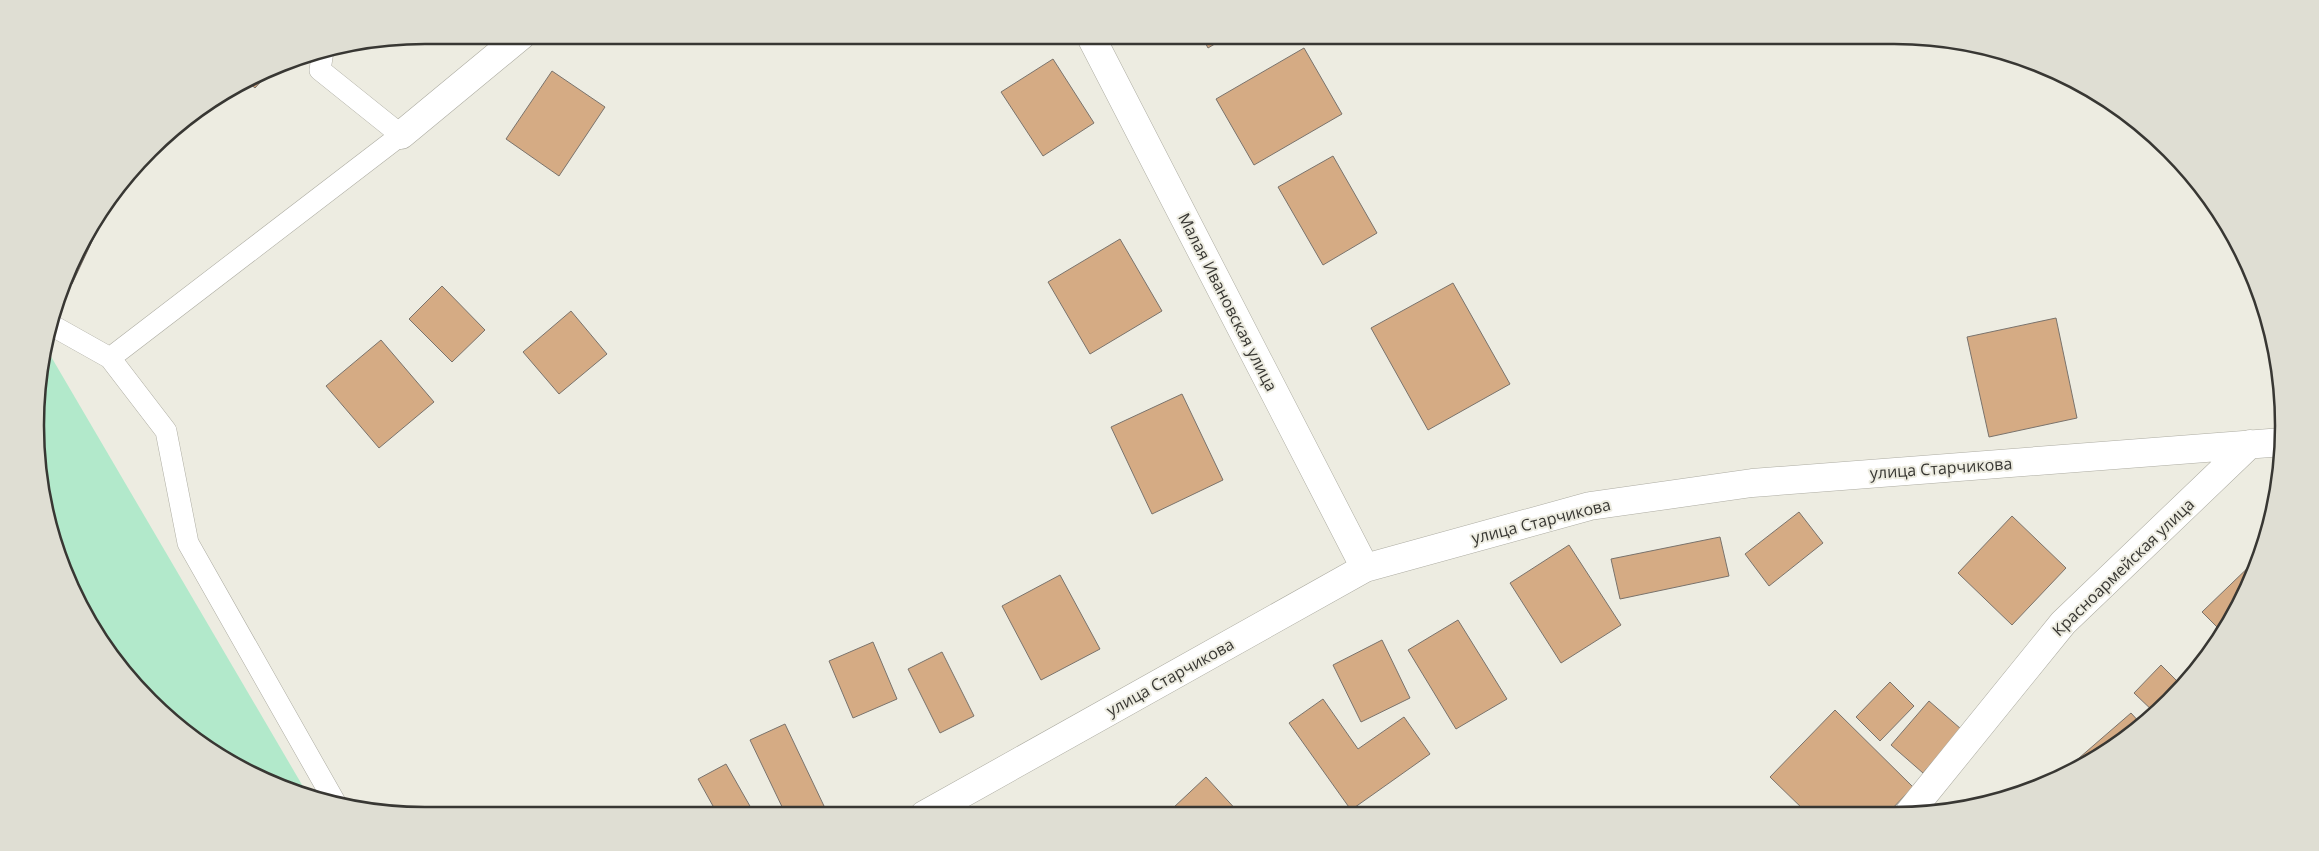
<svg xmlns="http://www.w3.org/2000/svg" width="2319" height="851" viewBox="0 0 2319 851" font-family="'Open Sans',sans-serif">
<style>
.green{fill:#b2e9cb}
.building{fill:#d5ab84;stroke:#7a736c}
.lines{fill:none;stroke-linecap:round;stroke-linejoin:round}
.service-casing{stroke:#adaca2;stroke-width:22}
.minor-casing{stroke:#adaca2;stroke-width:29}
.service{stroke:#fff;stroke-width:21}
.minor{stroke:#fff;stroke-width:28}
.labels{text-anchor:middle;stroke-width:4;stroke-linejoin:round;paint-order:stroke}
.street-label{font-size:16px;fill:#383733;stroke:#edece1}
.rim{fill:none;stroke:#383733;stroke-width:2.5}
</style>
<rect width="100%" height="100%" fill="#edece1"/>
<path class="green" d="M46,348l262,447 -100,-45 -59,-49 -48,-58 -53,-117 -12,-75 2,-76z"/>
<path class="building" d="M1201,35h29l-22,13z
M1304,48l38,66 -88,51 -38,-66z
M1053,59l41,64 -51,33 -42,-64z
M275,66l-20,22 -7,-6z
M552,71l53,36 -46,69 -53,-37z
M1333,156l44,77 -54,32 -45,-78z
M97,218l5,2 -30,64 -5,-2 8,-29z
M1120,239l42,72 -72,43 -42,-72z
M1453,283l57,101 -82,46 -57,-102z
M442,286l43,44 -33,32 -43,-43z
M571,311l36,43 -48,40 -36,-42z
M2056,318l21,100 -88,19 -22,-100z
M381,340l53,62 -55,46 -53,-62z
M1182,394l41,86 -71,34 -41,-87z
M1799,512l24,31 -54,43 -24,-32z
M2012,516l54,52 -54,57 -54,-52z
M1720,537l9,39 -109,23 -9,-40z
M1569,545l52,80 -60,38 -51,-80z
M2257,559l-25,62 -10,11 -20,-20z
M1060,575l40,74 -59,31 -39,-74z
M1458,620l49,79 -51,30 -48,-79z
M1382,640l28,58 -49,24 -28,-57z
M873,642l24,57 -44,19 -24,-57z
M942,652l32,64 -34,17 -32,-64z
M2161,665l19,19 -24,30 -22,-21z
M1890,682l24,24 -34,35 -24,-24z
M1323,699l35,50 46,-32 26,37 -79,56 -62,-87z
M1929,701l32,28 -38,44 -32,-28z
M1835,710l78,77 -25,26h-81l-37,-36z
M2131,713l11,12 -75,50 -3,-4z
M785,724l39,82 -20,9h-18l-36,-75z
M726,764l29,51h-37l-20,-36z
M1206,777l34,37h-61l-6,-6z"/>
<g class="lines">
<g class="service-casing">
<path id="service" d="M53,326l57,32 56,73 22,112 148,261
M110,358l291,-223 -81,-65 3,-19"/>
</g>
<g class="minor-casing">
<path id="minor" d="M1090,35l275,533
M401,135l121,-100
M1909,813l154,-190 187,-179
M924,815l441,-247 225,-62 162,-23 531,-41"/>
</g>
<use href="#service" class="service"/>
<use href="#minor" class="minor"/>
</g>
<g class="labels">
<g class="street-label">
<text transform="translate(1228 302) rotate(63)" y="6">Малая Ивановская улица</text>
<text transform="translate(1941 468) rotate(-4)" y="6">улица Старчикова</text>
<text transform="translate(1541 521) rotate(-14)" y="6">улица Старчикова</text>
<text transform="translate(2123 567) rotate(-44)" y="6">Красноармейская улица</text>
<text transform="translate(1170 677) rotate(-29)" y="6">улица Старчикова</text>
</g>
</g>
<path d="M0 0H2319V851H0ZM425 44H1894A381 381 0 0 1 2275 425V426A381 381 0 0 1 1894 807H425A381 381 0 0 1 44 426V425A381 381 0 0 1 425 44Z" fill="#dfded3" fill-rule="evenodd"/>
<path class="rim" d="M425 44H1894A381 381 0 0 1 2275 425V426A381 381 0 0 1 1894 807H425A381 381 0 0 1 44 426V425A381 381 0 0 1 425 44Z"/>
</svg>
